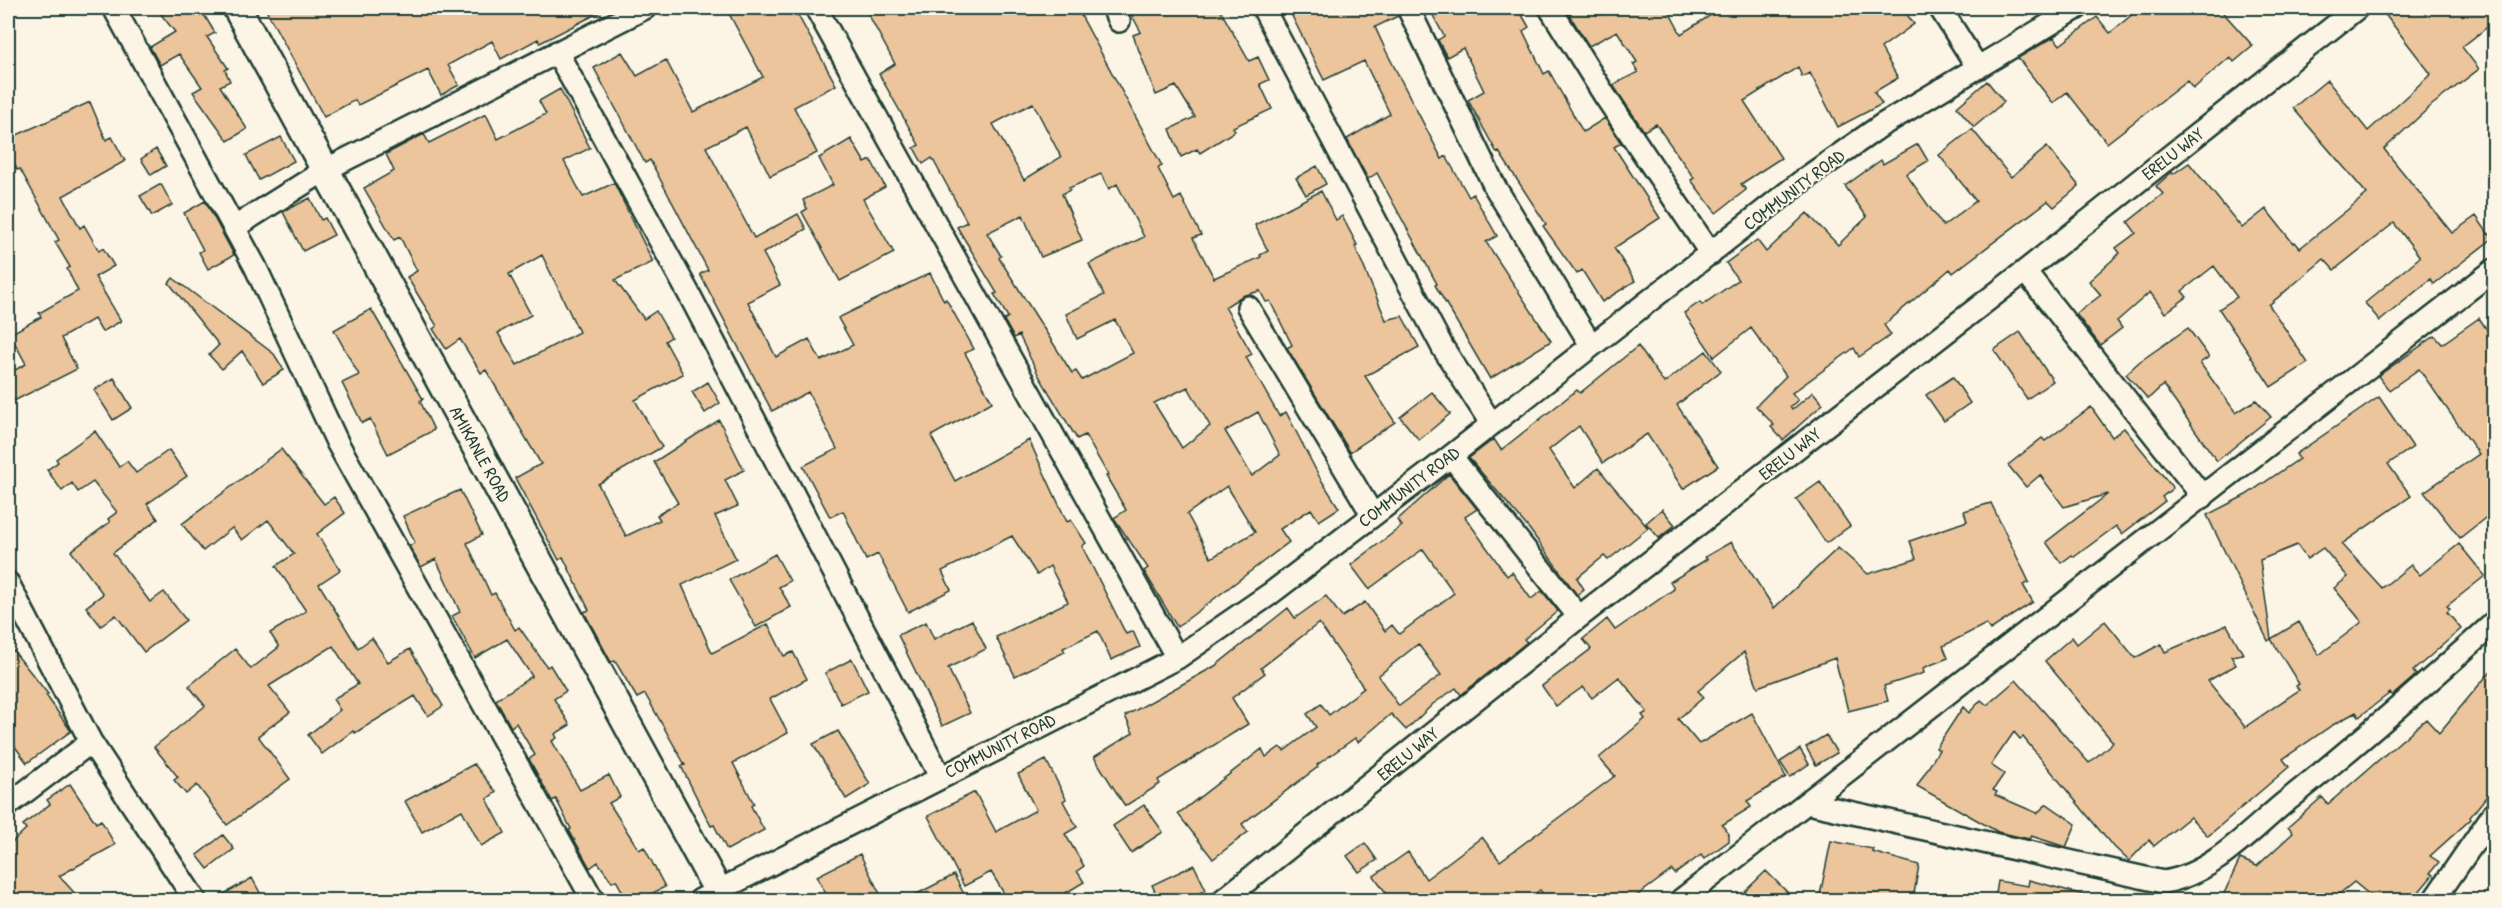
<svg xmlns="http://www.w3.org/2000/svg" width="2502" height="908" viewBox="0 0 2502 908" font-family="'Patrick Hand',sans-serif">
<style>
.building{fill:#ecc59c;stroke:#1f3d34;stroke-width:1.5;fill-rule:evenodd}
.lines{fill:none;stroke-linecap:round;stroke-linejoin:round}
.minor-casing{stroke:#1f3d34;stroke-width:26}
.tertiary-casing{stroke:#1f3d34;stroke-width:32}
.minor{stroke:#fcf5e5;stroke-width:21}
.tertiary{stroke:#fcf5e5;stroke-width:27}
.labels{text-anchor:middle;stroke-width:4.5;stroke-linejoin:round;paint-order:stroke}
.street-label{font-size:18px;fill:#1f3d34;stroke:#fcf5e5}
</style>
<rect width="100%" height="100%" fill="#fcf5e5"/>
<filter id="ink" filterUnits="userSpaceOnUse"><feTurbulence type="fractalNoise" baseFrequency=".0167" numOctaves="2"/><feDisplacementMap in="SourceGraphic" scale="12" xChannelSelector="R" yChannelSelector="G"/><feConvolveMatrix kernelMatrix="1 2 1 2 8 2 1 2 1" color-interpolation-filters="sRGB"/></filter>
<g filter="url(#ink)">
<path class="building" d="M156,8h44l15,25 -8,4 21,31 -3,2 5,11 -10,5 27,43 -19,12 -35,-49 9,-5 -23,-33 -19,11 -10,-18 25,-15z
M265,8h343l-68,35 -2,-4 -37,20 -9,-18 -44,24 11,20 -18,10 -13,-25 -70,35 -3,-5 -31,17z
M726,8h68l42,77 -42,22 23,46 -47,23 -24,-49 -40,20 48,91 44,-24 8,15 -43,24 17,32 -32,17 28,55 33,-18 12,22 32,-16 -15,-27 92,-45 14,28 2,-2 28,50 -9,4 27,49 -61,34 24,45 74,-41 38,82 4,-2 15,23 -4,3 44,88 7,-3 7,16 -29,13 -13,-29 -35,17 2,4 -50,24 -19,-39 72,-35 -18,-36 -13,9 -25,-39 -70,35 9,19 -43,22 -30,-58 -12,6 -23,-49 -13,6 -27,-51 34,-17 -29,-57 -36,19 -72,-137 8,-4 -58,-110 -5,3 -51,-95 28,-16 15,24 29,-16 27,52 70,-35z
M865,8h212l85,158 -4,2 16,32 7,-4 20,39 -8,3 21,40 47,-21 -1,-2 8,-4 -13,-26 66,-34 15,29 6,-4 15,29 -2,1 31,74 16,-4 17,31 -54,29 30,46 -45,30 -63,-104 5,-3 -22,-44 -4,1 -6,-11 -18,5 -17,11 27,47 -6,3 33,59 7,-4 34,66 19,30 -20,13 -8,-12 -31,20 9,13 -112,85 -33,-56 4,-3 -34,-50 12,-8 -20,-34 2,-1 -23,-40 -8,4 -38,-63 -20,-41 -5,3 -10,-18 4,-3 -14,-23 3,-1 -40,-66 10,-5 -35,-64 -9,6 -9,-16 5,-3 -40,-71 16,-10zM1033,103l28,54 -37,23 -31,-56zM1101,174l8,15 8,-5 27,53 -55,27 15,31 -38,19 11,25 38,-19 18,33 -51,27 -6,-9 -4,2 -73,-115 2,-2 -14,-23 36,-18 18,42 41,-17 -20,-46 8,-4 -1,-2zM1188,387l22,39 -28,22 -28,-45zM1258,412l22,43 -28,21 -27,-45zM1227,486l28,46 -44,26 -24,-44z
M1128,8h91l30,53 9,-4 11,23 -9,4 12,25 -39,18 2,4 -35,22 -3,-4 -16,8 -11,-28 25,-12 -19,-31 -20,9 -23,-60 8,-3z
M1288,8h107l3,8 -23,11 11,24 56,108 4,-3 23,41 4,-3 24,42 -11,6 65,99 -61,38 -55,-94 2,-1 -60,-111 -9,6 -21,-40 43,-25 -26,-53 -40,19z
M1429,8h89l11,19 -6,4 21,43 5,-3 34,61 22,-14 16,25 -7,4 46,71 -46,30 21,33 -33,21 -20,-32 -5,4 -34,-48 3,-2 -47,-72 -2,1 -29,-53 16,-9 -21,-43 -16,9 -9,-17 6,-4z
M1565,8h32l4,7 12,-7h54l14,26 41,-26h180l12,16 -33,24 17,30 -24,14 8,12 -44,23 -28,-54 -8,4 -4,-10 -54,34 37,57 -40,26 5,6 -30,23 -25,-33 3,-2 -38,-54 -12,7 -31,-46 25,-13 -5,-8 4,-2 -20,-31 -28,15z
M2140,8h79l34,38 -19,16 -4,-5 -37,32 -6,-8 -80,62 -40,-51 -14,11 -35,-45 36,-21 6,8 37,-28 13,16z
M2380,8h114v14l-32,25 17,22 -47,36 -48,44 68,84 24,-17 16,23 -58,45 -3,-5 -51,42 -15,-18 55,-46 -26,-34 -60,47 -10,-11 -55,46 39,58 -37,24 -52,-78 18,-12 -23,-31 -32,25 5,6 -22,16 -15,-21 -33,29 5,7 -22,17 -24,-31 25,-19 -12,-14 31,-28 -4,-5 20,-15 -8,-11 35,-28 -7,-8 16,-14 1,2 16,-11 53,65 24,-19 27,34 2,-1 5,6 67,-54 -74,-86 34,-28 41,51 63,-57z
M1987,81l17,21 -30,25 -17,-20z
M560,89l30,59 -26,13 19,36 31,-14 39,79 -38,18 29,39 12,-8 15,26 -6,4 18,33 -48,26 27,47 -64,37 28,52 34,-16 -3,-5 21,-12 -24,-41 65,-42 25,50 -19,10 13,26 -23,10 21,43 -54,26 30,68 56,-29 16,32 9,-4 14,27 -37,20 18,34 -55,30 21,41 -3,2 13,24 -37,20 -13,-25 -3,1 -30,-60 4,-1 -40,-71 -8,4 -22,-37 -4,1 -27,-50 5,-2 -26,-53 -4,3 -44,-82 26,-14 -55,-94 -5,3 -21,-34 -14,10 -13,-20 4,-3 -30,-49 10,-6 -17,-34 -6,3 -30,-52 30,-17 -8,-17 38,-20 5,9 57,-29 12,25 48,-25 -7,-13zM542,255l37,77 -62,33 -19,-32 33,-18 -22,-41z
M90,102l16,38 6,-3 13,24 -62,35 17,32 4,-3 15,26 4,-3 11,18 -19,11 26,44 -19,11 -8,-13 -33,19 16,31 -69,35v-30l18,-10 -16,-30 31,-17 -2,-4 39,-22 -11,-22 3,-2 -15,-25 4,-2 -39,-71 -3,1 -9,-22v-9z
M1972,129l39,48 36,-30 32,39 -25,21 -6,-6 -95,72 -3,-4 -66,56 7,10 -32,22 -5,-9 -62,45 6,7 -8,7 2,3 21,-18 10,12 -40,36 -12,-13 3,-2 -18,-19 30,-30 -35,-48 -37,29 -30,-44 16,-11 2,3 36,-25 -12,-17 31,-23 9,12 41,-39 31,32 29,-28 -22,-31 36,-26 2,4 35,-20 10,17 -22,13 37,52 33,-25 -37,-46z
M281,137l13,24 -35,19 -13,-25z
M851,139l14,24 6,-3 14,27 -22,12 31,54 -54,28 -38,-69 5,-3 -4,-9 30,-15 -14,-27z
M156,149l10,17 -15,9 -10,-16z
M1317,166l9,18 -20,11 -10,-17z
M161,184l11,21 -20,11 -12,-20z
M310,198l11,22 4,-2 9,17 -31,16 -20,-39z
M205,201l29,54 -26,14 -9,-17 4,-2 -19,-37z
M173,278l101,76 10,16 -21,13 -21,-32 -20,18 -13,-14 10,-10 -50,-62z
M371,309l52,90 -3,2 14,29 -46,24 -18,-35 -8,4 -20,-40 17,-8 -25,-45z
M2479,318l15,22v171l-34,27 -36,-46 55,-38 -60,-85 -30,21 -11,-14 57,-40 7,8z
M2188,328l21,29 -9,6 36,50 20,-13 15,17 -54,44 -54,-76 -15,14 -22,-25 13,-12z
M2020,332l33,49 -26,18 -33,-49z
M1638,346l26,37 42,-32 15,20 -44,34 41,61 -35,23 -36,-55 -44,29 -24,-37 -30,24 26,38 23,-20 50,60 -40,32 -4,-4 -27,22 7,11 -7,6 -47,-65 -61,-72 25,-19 7,11 76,-60 3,3z
M1953,377l17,26 -26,18 -18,-26z
M114,378l18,30 -19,12 -19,-30z
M708,382l12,21 -15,10 -13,-21z
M1432,392l18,22 -31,26 -19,-23z
M2379,397l34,50 -25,17 23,32 -69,48 40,44 29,-23 9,10 39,-31 26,32 -38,30 3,3 -3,3 14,17 -48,42 3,4 -24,21 -2,-3 -31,24 -3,-5 -25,14 -48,33 6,8 -81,69 -18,-19 -36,29 -5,-6 -20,21 -19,-18 -87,-106 -3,2 -6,-7 -23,33 13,9 -11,16 4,2 -2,3 42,18 10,-9 29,20 -10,23 -35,-11 -2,3 -31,-7 -81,-46 22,-36 -3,-2 27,-41 6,6 12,-13 6,5 29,-25 73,83 24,-21 -68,-81 27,-24 5,7 28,-23 30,37 26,-14 4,8 62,-27 16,29 -12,2 5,9 -28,16 37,46 54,-37 -3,-4 3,-2 -28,-45 -3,2 -61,-126 39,-20 53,-36 -3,-5zM2297,545l10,14 16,-11 25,29 -14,11 28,34 -43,33 -20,-33 -28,17 -11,-79z
M2091,407l21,30 12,-9 49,60 -11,9 3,4 -43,33 -6,-8 -42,31 -2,-2 -11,8 -15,-21 62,-48 -44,13 -24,-32 -14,12 -18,-22 34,-27 3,3z
M95,431l24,36 8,-6 9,12 33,-23 18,26 -40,28 11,15 -45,34 37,49 14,-10 22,28 -42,32 -28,-37 -15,11 -15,-19 17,-13 -32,-43 39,-29 -2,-3 9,-7 -24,-30 -15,10 -6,-9 -10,8 -15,-21 11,-8 -2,-3z
M281,449l43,55 10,-7 11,16 -28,21 23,36 -21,14 39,64 14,-10 16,24 22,-13 33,57 -15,10 -13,-20 -60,37 -2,-2 -31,23 -14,-19 32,-25 -7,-11 25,-15 -25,-38 -64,40 21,26 -32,24 32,43 -63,46 -30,-40 -11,9 -12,-14 4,-3 -24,-30 51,-41 -16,-20 46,-37 16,20 28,-22 -9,-14 36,-22 -30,-45 18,-12 -26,-34 -26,20 -10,-12 -29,23 -21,-27z
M1449,474l28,35 -12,8 42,59 5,-4 19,27 11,-8 16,20 -34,28 3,3 -66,53 -5,-7 -23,16 -27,26 -15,-16 -33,28 -3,-4 -38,27 1,2 -76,57 6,8 -35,27 -35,-45 84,-65 4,8 14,-10 4,4 32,-24 -9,-13 14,-10 8,11 35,-27 -45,-65 -58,45 4,5 -33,25 16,26 -90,56 2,4 -35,22 -31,-49 39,-24 -8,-17 90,-50 73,-58 7,10 31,-22 16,21 23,-15 20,29 7,-6 7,9 55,-41 -31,-44 -54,40 -18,-24 51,-39 -5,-6zM1418,644l23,31 -42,31 -21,-30z
M1820,482l30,44 -24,17 -30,-44z
M460,490l22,45 -15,8 24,52 4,-2 20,37 4,-3 28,40 3,-2 16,26 -12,8 16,26 -15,9 2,4 -5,3 28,49 29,-15 11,22 -11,6 30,47 5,-3 21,40 -26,13h-12l-11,-20 -4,2 -14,-20 -8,6 -21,-38 2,-1 -15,-30 -4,2 -23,-42 6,-4 -19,-32 -5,4 -15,-27 36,-24 -25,-37 -32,19 -23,-42 8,-4 -24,-53 -15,8 -12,-21 6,-3 -12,-27z
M1991,503l38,79 -6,3 10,17 -43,28 -4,-6 -43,22 5,12 -25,10 1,5 -40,13 4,15 -40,10 -13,-53 -77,29 -14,-35 -46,39 6,6 -26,22 21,25 53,-31 34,64 -39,24 4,6 -29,18 7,9v7l-25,18 -3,-4 -26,19 -3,-4 -41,30h-83l-8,-10 -13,10h-136l-17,-24 34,-24 18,27 56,-42 18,24 115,-85 -16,-18 46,-39 -3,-4 5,-3 -28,-35 -27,21 -9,-11 -27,19 -14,-20 49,-37 -8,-10 24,-20 8,11 59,-41 -4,-7 37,-23 -2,-2 26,-15 43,66 64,-60 30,26 48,-15 -6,-18 57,-20 -3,-10z
M1662,509l13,16 -16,13 -13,-15z
M775,554l15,27 -11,6 12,20 -35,20 -27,-47z
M972,620l14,29 -38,19 22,45 -28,13 -44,-91 28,-13 8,17z
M8,644l40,50 -2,1 25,36 -44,32 -19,-26z
M852,659l16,32 -27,13 -16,-31z
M2494,667v120l-24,30 1,2 -41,37 9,6 -9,11 3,2 -21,25h-36l-22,-18 -22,18h-111l19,-41 17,7 36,-33 -5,-6 34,-30 6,7 98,-85 13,14z
M838,731l32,53 -24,15 -33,-55z
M1826,735l11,18 -21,12 -10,-18z
M1800,749l9,15 -19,13 -10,-15z
M1046,760l20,39 -3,2 14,26 -12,7 19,32 -7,5 7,11 -30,18h-46l-17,-28 -27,14 -36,-70 47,-24 21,40 40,-22 -18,-36z
M474,764l22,28 -9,7 18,34 -24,13 -19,-36 -40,22 -17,-31z
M70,784l26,39 5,-3 14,25 -56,31 22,24h-65l-8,-9v-45l18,-17 -3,-4 27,-21 -3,-4z
M1144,805l19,27 -32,21 -18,-27z
M223,835l11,14 -26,20 -11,-14z
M1831,841l42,8 -1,3 47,13 -6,35h-94z
M1365,843l12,17 -18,12 -12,-16z
M860,854l23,46h-54l-12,-24z
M1194,865l12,25 -21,10h-26l-7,-15z
M1766,871l21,21 -9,8h-42z
M954,875l13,25h-62z
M252,878l12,22h-51z
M2029,880l55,15 -1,5h-88l3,-19 30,5z"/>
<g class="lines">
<g class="minor-casing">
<path id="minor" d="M114,8l141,258 83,178 255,456
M816,8l361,650
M1113,8l6,13
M1263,8l180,340 48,75
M1408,8l87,179 96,158
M1550,8l55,88 106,158
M1940,8l38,60
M557,52l132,242 251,482
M235,227l90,-57 320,-162
M2025,271l178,226
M1248,307l124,207
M1451,456l128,161
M8,583l83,159 104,158
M1808,803l355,79c46,-6 85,-49 120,-78 73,-58 142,-119 211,-181
M8,805l83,-63
M700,900l477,-242 93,-64 181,-138 355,-278 76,-53 195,-117
M1223,900l356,-283 446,-346 332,-263
M1681,900l813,-630
M2434,900l60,-87"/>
</g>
<g class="tertiary-casing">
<path id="tertiary" d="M237,8l486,892"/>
</g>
<use href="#minor" class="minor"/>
<use href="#tertiary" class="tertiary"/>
</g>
</g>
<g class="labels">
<g class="street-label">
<text transform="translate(2173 154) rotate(-38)" y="6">ERELU WAY</text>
<text transform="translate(1794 190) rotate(-37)" y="6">COMMUNITY ROAD</text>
<text transform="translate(480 454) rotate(61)" y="6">AMIKANLE ROAD</text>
<text transform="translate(1790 454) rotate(-38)" y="6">ERELU WAY</text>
<text transform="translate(1409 487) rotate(-37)" y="6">COMMUNITY ROAD</text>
<text transform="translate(1000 746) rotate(-27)" y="6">COMMUNITY ROAD</text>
<text transform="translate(1408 754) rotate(-39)" y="6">ERELU WAY</text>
</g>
</g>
<rect width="2502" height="908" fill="none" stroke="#fcf5e5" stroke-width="30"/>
<rect x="15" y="15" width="2472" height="878" fill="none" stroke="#1f3d34" stroke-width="2" filter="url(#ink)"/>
</svg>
